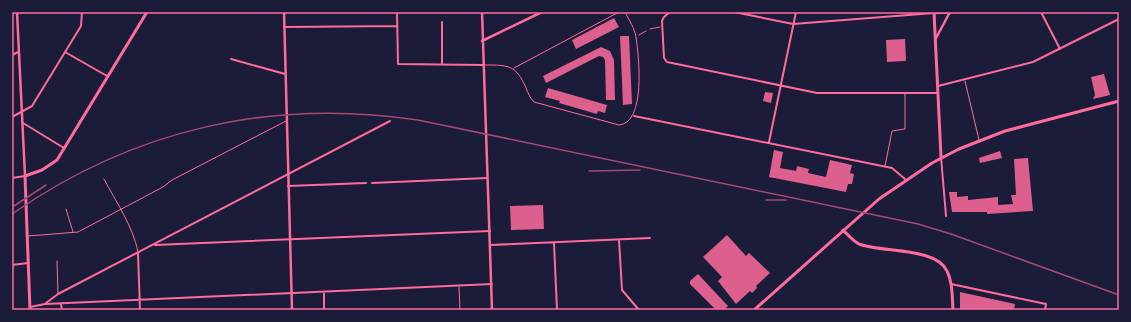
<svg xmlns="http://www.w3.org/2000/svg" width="1131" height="322" viewBox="0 0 1131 322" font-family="'Nunito Sans',sans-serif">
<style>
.building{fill:#dd5f8e}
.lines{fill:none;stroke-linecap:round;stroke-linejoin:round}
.path{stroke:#ff6b9d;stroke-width:1}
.service{stroke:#ff6b9d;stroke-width:1}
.minor{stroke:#ff6b9d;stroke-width:2}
.tertiary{stroke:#ff6b9d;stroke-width:2.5}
.secondary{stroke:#ff6b9d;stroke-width:3}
.primary{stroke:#ff6b9d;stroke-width:3}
.rail{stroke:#a44b75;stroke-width:1.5}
.neatline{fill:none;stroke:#ff6b9d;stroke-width:1.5}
</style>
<rect width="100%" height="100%" fill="#1b1b3a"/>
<path class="building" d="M614,18l5,9 -43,22 -4,-9z
M620,36h9l3,68 -9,1z
M905,39l1,22 -19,1 -1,-22z
M601,47l9,4 4,9 1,40h-9l-1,-40 -2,-3 -4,-1 -53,27 -3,-7z
M1104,74l6,21 -17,4 2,-4 -4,-18z
M548,88l59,17 -2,8 -7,-2 -1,3 -38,-11 1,-2 -15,-4z
M765,92l8,1 -2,10 -8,-2z
M774,150l9,2 -3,16 16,3 1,-5 12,3 -1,4 18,4 4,-17 22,5 -2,8 4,1 -2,10h-4l-2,8 -77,-15z
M1000,151l2,7 -22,5 -1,-5z
M1028,158l5,53 -46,3v-2h-35l-3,-20h8v5l11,-1v4l30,-3v8l15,-1 -2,-9h5l-2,-36z
M543,205l1,24 -33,1 -1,-24z
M727,235l19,21 3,-3 21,20 -14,13 1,2 -5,5 -2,-2 -14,13 -18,-23 4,-4 -19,-20z
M698,274l30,32 -4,4h-8l-26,-26v-3z
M960,292l55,12 -1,6h-54z"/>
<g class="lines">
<path class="path" d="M650,29l10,-2
M639,35l7,-4"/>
<path class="service" d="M485,65c24,0 31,0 41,23 2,5 4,10 8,14l85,23c27,-2 20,-68 17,-88 -1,-8 -7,-17 -11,-25
M514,68l105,-56
M965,81l14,59
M885,166l7,-35 13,-2v-35
M104,179c12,23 29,47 34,73
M66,209l7,23
M28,236l50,-4 85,-45 9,-7 114,-59
M57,261l1,33
M459,287l1,23"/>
<path class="minor" d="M397,12l1,52 85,1
M670,12l-6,5 -2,4 2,37 3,4 150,31h120
M734,12l59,12 141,-11
M1041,12l19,37
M442,22v42
M284,27l113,-1
M65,52l42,24
M12,55l6,-3
M231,59l54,15
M938,86l95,-24 86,-43
M634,116l258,52 13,11
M12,117l20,-11 49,-80 1,-14
M23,123l41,25
M769,142l27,-130
M941,157l5,59
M12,178l13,-2
M372,183l115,-5
M288,186l78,-3
M619,240l3,50 17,20
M554,243l3,67
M155,245l335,-14
M490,245l160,-7
M138,253l2,57
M12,265l16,-2
M951,284l95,20 -1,6
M324,292v18
M46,303l12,-9 332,-173
M61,304l1,6
M30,307l15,-3 447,-20"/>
<path class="tertiary" d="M17,12l8,164
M284,12l8,298
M482,12l10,298
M934,13l20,-1
M935,40l15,-28
M482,41l60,-29"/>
<path class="secondary" d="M934,12l7,145
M843,230c5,5 10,11 16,14 23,9 77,3 88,27 6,12 5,26 6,39"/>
<path class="primary" d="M30,310l-5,-134 17,-6 15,-10 90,-148
M754,310l125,-111 53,-36 27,-14 46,-18 114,-30"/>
<path class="rail" d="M589,171l51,-1
M766,200h20
M14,206l32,-21
M12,214c122,-85 260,-116 406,-94l500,104 33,10 168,61"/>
</g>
<rect width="1131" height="322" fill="none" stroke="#1b1b3a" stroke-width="26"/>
<rect x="13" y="13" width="1105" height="296" class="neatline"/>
</svg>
